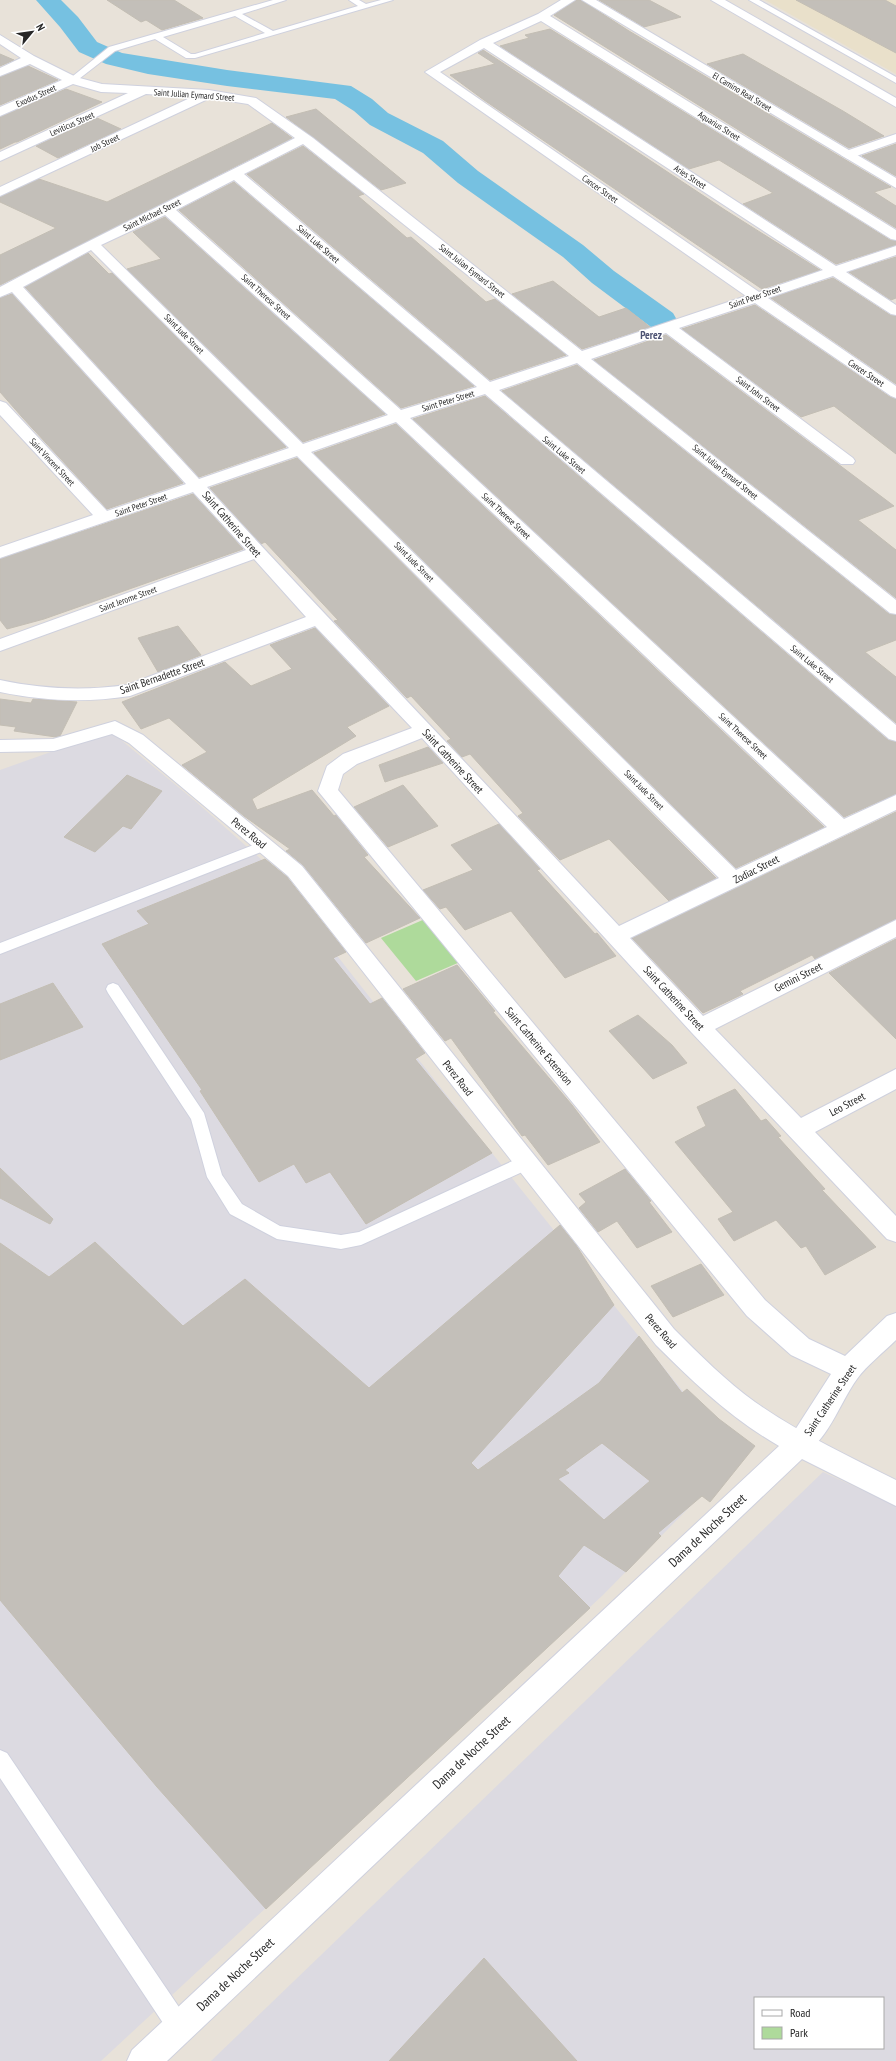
<svg xmlns="http://www.w3.org/2000/svg" width="896" height="2061" viewBox="0 0 896 2061" font-family="'PT Sans Narrow',sans-serif">
<style>
.industrial{fill:#dcdae1;fill-rule:evenodd}
.education{fill:#e9e0ca}
.green{fill:#aeda9b}
.lines{fill:none;stroke-linecap:round;stroke-linejoin:round}
.river{fill:#76c1e1;fill-rule:evenodd}
.building{fill:#c3bfb9;stroke:#c3beb4;fill-rule:evenodd}
.lane-casing{stroke:#cfd1de;stroke-width:2}
.street-casing{stroke:#cfd1de;stroke-width:2}
.secondary-casing{stroke:#cfd1de;stroke-width:2}
.lane{fill:#fff;fill-rule:evenodd}
.street{fill:#fff;fill-rule:evenodd}
.secondary{fill:#fff;fill-rule:evenodd}
.labels{text-anchor:middle;stroke-width:3;stroke-linejoin:round;paint-order:stroke}
.far-street-label{font-size:9px;fill:#272727;stroke:#fff}
.far-quarter-label{font-size:11px;font-weight:bold;fill:#4c5272;stroke:#fff}
.street-label{font-size:11px;fill:#272727;stroke:#fff}
.near-street-label{font-size:13px;fill:#272727;stroke:#fff}
</style>
<rect width="100%" height="100%" fill="#e8e2d9"/>
<path class="industrial" d="M110,731l84,69 68,60 230,293 245,306 -134,136 -502,466h-101v-1291z
M823,1472l73,34v555h-685zM755,1998h128v50h-128z"/>
<path class="education" d="M765,0h131v74z"/>
<path class="green" d="M425,919l35,43 -44,19 -35,-43z"/>
<g class="lines">
<path class="river" d="M36,0h25l17,17 19,25 25,11 105,17 124,16 21,13 16,14 55,28 35,30 105,74 31,26 59,42 4,7 -4,7 -11,2 -11,-2 -59,-44 -29,-26 -105,-74 -35,-30 -53,-28 -16,-14 -19,-12 -108,-13 -79,-12 -42,-10 -27,-12 -19,-25z"/>
</g>
<path class="building" d="M107,0h67l29,18 -41,12 -16,-10 -5,2z
M576,0h5l48,31 262,156 -17,5 22,14v22l-342,-213z
M599,0h50l32,17 -37,10z
M796,0h89l11,6v47z
M550,29l340,211 6,1v4l-60,19 -93,-60 30,-11 -54,-33 -30,9 -189,-123 29,-8 -4,-3z
M483,50l242,160 95,60 -58,19 -278,-189 -34,-25 45,-11 -17,-11z
M0,54l14,6 -14,6z
M743,54l100,57 41,25 -35,12 -142,-84z
M28,66l30,14 -58,25v-28z
M66,89l36,13 -85,40h-2l-15,7v-32z
M316,109l51,42 39,32 -25,7 -95,-73z
M97,118l24,11 -63,29 -22,-12z
M272,123l20,15 -292,147v-30l56,-27 -56,-26v-5l39,-18 68,23z
M896,144v32l-34,-20z
M303,146l61,48 -6,2 49,42 4,-1 75,65 9,-3 71,56 -76,25 -243,-206z
M234,182l240,204 -73,22 -222,-198z
M165,217l220,197 -82,28 -176,-173 34,-10 -28,-27z
M88,253l21,21 3,-1 174,174 -87,30 -174,-190z
M896,257v41l-5,2 -42,-28z
M833,278l57,37 6,1v68l-125,-86z
M553,281l46,36 27,-9 24,19 -68,22 -70,-55z
M12,294l171,189 -76,26 -85,-92 -22,-25v-94z
M755,305l135,92 6,2v55l-62,-48 -33,11 -119,-88z
M666,335l228,171 -36,14 38,30v48l-302,-238z
M577,365l312,249 7,1v25l-31,12 31,25v46l-394,-332z
M485,396l403,344 8,2v52l-52,23 -431,-398z
M396,424l428,403 -88,41 -422,-415z
M297,458l419,420 -47,23 -60,-62 -49,21 -42,-44 5,-3 -5,-6 -48,-53 -8,3 -15,-16 4,-2 -40,-43 -4,2 -73,-77 4,-1 -73,-78 -4,2 -51,-56z
M193,494l50,55 -199,70 -37,10 -7,-9v-61z
M178,626l23,29 -43,17 -20,-34z
M315,628l74,78 -42,21 9,9 -104,63 5,11 55,-20 22,26 2,-1 32,40 -4,2 56,61 -54,25 -63,-78 -17,-14 4,-2 -46,-33 -62,-51 25,-13 -38,-34 -28,11 -19,-27 103,-40 26,24 41,-17 -22,-24z
M0,699l31,4 2,-4 44,3 -17,34 -4,1 -42,-6 2,-4 -16,-2z
M428,747l15,16 -58,19 -6,-17z
M127,775l35,16 -31,38 -8,-3 -28,26 -31,-15z
M403,785l35,41 -50,21 -34,-40z
M896,812v107l-81,40 -3,-4 -72,36 3,3 -40,19 -71,-75z
M499,824l41,45 -3,1 58,64 2,-1 19,23 -51,22 -54,-67 -46,19 -19,-23 -6,2 -17,-19 50,-20 -22,-25z
M265,859l22,18 59,75 -13,6 37,46 12,-6 43,55 -10,6 77,94 -126,71 -36,-52 -24,11 -12,-19 -35,18 -59,-91 2,-1 -100,-146 47,-20 -12,-13z
M896,939v100l-67,-66z
M457,965l38,46 -2,1 79,93 28,37 -52,23 -23,-30 -3,1 -71,-98 -6,3 -42,-52z
M53,983l30,44 -83,33v-56z
M638,1015l34,30 15,18 -34,16 -44,-48z
M735,1089l26,32 5,-2 15,17 -3,1 47,52 -3,1 54,57 -51,28 -19,-29 -5,2 -25,-28 -42,21 -16,-22 15,-7 -58,-70 31,-16 -9,-19z
M0,1168l53,51 -3,5 -50,-26z
M625,1169l26,32 -2,1 23,30 -35,16 -20,-27 -19,11 -19,-24 7,-6 -7,-8z
M560,1225l16,20 38,60 -143,158 7,7 121,-87 40,-47 43,57 5,-4 32,30 36,27 -45,56 -8,-6 -44,37 3,3 -35,36 -42,-27 -26,31 32,32 -324,301 -109,-122 -157,-187v-357l49,34 46,-35 88,84 62,-47 124,109zM602,1443l48,38 -46,39 -46,-41 11,-6 -4,-3z
M701,1264l23,31 -51,22 -22,-31z
M484,1958l93,103h-188z"/>
<g class="lines">
<g class="lane-casing">
<path id="lane" d="M273,0h13l-44,14 31,17 85,-25 -9,-6h10l7,4 15,-4h12l-198,58h-9l-31,-19 -40,12 -40,31 -7,-2 41,-33zM235,16l30,17 -70,21h-4l-28,-17z
M749,0h10l137,77v6z
M264,841l5,2 2,3 -2,3 -269,105v-11z
M113,983l5,2 86,128 18,62 20,29 38,22 61,9 18,-3 160,-74 6,-1 6,1 2,5 -2,5 -170,77 -20,4 -64,-10 -47,-25 -23,-37 -16,-58 -83,-126 -2,-4 2,-4z
M0,1750l7,3 180,266 3,8 -3,8 -8,3 -8,-3 -171,-257z"/>
</g>
<g class="street-casing">
<path id="street" d="M561,0h14l-25,16 346,214v10l-5,-1 -350,-218 -48,22 343,223 60,-20v9l-50,17 50,33v10l-5,-1 -58,-38 -65,22 128,88v12l-5,-2 -136,-93 -76,25 174,130 2,3 -2,3h-12l-175,-131 -75,26 305,241v14l-6,-1 -313,-250 -78,27 397,335v16l-7,-2 -404,-345 -75,24 434,401 52,-24v15l-266,128 73,78 193,-96v17l-181,92 86,89 95,-49v20l-81,43 81,84v26l-9,-3 -195,-206 -270,-295 -65,26 -14,10 -5,16 427,510 44,39 36,17 42,-40 9,-3v27c-13,13 -29,25 -39,39 -17,23 -31,67 -58,77l-9,-4 -4,-8 45,-70 -40,-19 -44,-39 -429,-525 9,-25 16,-12 69,-26 -97,-102 -185,70c-44,7 -86,5 -130,-4v-12c42,9 84,11 127,5l179,-68 -52,-58 -254,92v-12l246,-89 -53,-58 -193,66v-11l93,-32 -93,-100v-14l6,2 101,108 79,-27 -174,-192 -12,5v-10c98,-52 197,-99 295,-149l-47,-34 -38,-6 -210,98v-9l192,-90 -46,-3 -146,67v-9l128,-59 -27,-1 -28,-8 -73,32v-9l62,-27 -32,-16 -30,12v-8l21,-10 -21,-14v-9l34,21 42,21 26,7 107,6 47,8 57,40 269,213 164,-55 -321,-224 55,-32 58,-26zM484,48l339,222 -64,22 -319,-220zM303,144l266,212 -79,26 -246,-208zM234,180l243,207 -76,23 -225,-200zM165,215l223,200 -85,29 -202,-199zM91,250l198,198 -90,31 -176,-192zM396,422l431,405 -91,43 -425,-418zM297,456l422,422 -100,48c-137,-147 -276,-291 -412,-439z
M711,0h14l171,98v9z
M896,134v8l-48,17 -7,-4 2,-3z"/>
</g>
<g class="secondary-casing">
<path id="secondary" d="M582,0h14l300,178v10z
M115,721l28,14 159,131 372,463c26,26 52,52 81,73 44,31 93,54 141,78v26l-94,-47 -635,602h-40l5,-11 647,-604c-47,-27 -85,-63 -123,-101l-368,-469 -159,-133 -17,-9 -58,17 -54,1v-12l53,-1z"/>
</g>
<use href="#lane" class="lane"/>
<use href="#street" class="street"/>
<use href="#secondary" class="secondary"/>
</g>
<g class="labels">
<g class="far-street-label">
<text transform="translate(742 92) rotate(31)" y="3">El Camino Real Street</text>
<text transform="translate(194 95) rotate(4)" y="3">Saint Julian Eymard Street</text>
<text transform="translate(36 96) rotate(-24)" y="3">Exodus Street</text>
<text transform="translate(72 124) rotate(-24)" y="3">Leviticus Street</text>
<text transform="translate(719 126) rotate(32)" y="3">Aquarius Street</text>
<text transform="translate(105 143) rotate(-25)" y="3">Job Street</text>
<text transform="translate(690 177) rotate(33)" y="3">Aries Street</text>
<text transform="translate(600 189) rotate(35)" y="3">Cancer Street</text>
<text transform="translate(152 215) rotate(-26)" y="3">Saint Michael Street</text>
<text transform="translate(318 244) rotate(41)" y="3">Saint Luke Street</text>
<text transform="translate(472 271) rotate(38)" y="3">Saint Julian Eymard Street</text>
<text transform="translate(266 297) rotate(42)" y="3">Saint Therese Street</text>
<text transform="translate(755 297) rotate(-19)" y="3">Saint Peter Street</text>
<text transform="translate(184 334) rotate(45)" y="3">Saint Jude Street</text>
<text transform="translate(866 373) rotate(34)" y="3">Cancer Street</text>
<text transform="translate(758 394) rotate(37)" y="3">Saint John Street</text>
<text transform="translate(448 401) rotate(-17)" y="3">Saint Peter Street</text>
<text transform="translate(564 455) rotate(40)" y="3">Saint Luke Street</text>
<text transform="translate(52 462) rotate(47)" y="3">Saint Vincent Street</text>
<text transform="translate(725 472) rotate(39)" y="3">Saint Julian Eymard Street</text>
<text transform="translate(141 505) rotate(-19)" y="3">Saint Peter Street</text>
<text transform="translate(506 516) rotate(43)" y="3">Saint Therese Street</text>
<text transform="translate(414 562) rotate(45)" y="3">Saint Jude Street</text>
<text transform="translate(128 599) rotate(-20)" y="3">Saint Jerome Street</text>
<text transform="translate(812 664) rotate(40)" y="3">Saint Luke Street</text>
<text transform="translate(743 736) rotate(43)" y="3">Saint Therese Street</text>
<text transform="translate(644 790) rotate(45)" y="3">Saint Jude Street</text>
</g>
<g class="far-quarter-label">
<text x="651" y="339">Perez</text>
</g>
<g class="street-label">
<text transform="translate(232 524) rotate(49)" y="4">Saint Catherine Street</text>
<text transform="translate(162 676) rotate(-19)" y="4">Saint Bernadette Street</text>
<text transform="translate(453 761) rotate(47)" y="4">Saint Catherine Street</text>
<text transform="translate(249 833) rotate(40)" y="4">Perez Road</text>
<text transform="translate(756 869) rotate(-27)" y="4">Zodiac Street</text>
<text transform="translate(798 977) rotate(-27)" y="4">Gemini Street</text>
<text transform="translate(674 998) rotate(47)" y="4">Saint Catherine Street</text>
<text transform="translate(539 1046) rotate(50)" y="4">Saint Catherine Extension</text>
<text transform="translate(458 1078) rotate(52)" y="4">Perez Road</text>
<text transform="translate(847 1104) rotate(-28)" y="4">Leo Street</text>
<text transform="translate(661 1331) rotate(49)" y="4">Perez Road</text>
<text transform="translate(830 1400) rotate(-56)" y="4">Saint Catherine Street</text>
</g>
<g class="near-street-label">
<text transform="translate(707 1530) rotate(-43)" y="5">Dama de Noche Street</text>
<text transform="translate(471 1752) rotate(-43)" y="5">Dama de Noche Street</text>
<text transform="translate(235 1974) rotate(-43)" y="5">Dama de Noche Street</text>
</g>
</g>
<rect x="754" y="1997" width="130" height="52" fill="#ffffff" stroke="#a9a9a9"/>
<rect x="762" y="2010" width="20" height="6" fill="#ffffff" stroke="#a9a9a9"/>
<text x="790" y="2017" font-size="12" fill="#272727">Road</text>
<rect x="762" y="2027" width="20" height="12" fill="#aeda9b" stroke="#a9a9a9"/>
<text x="790" y="2037" font-size="12" fill="#272727">Park</text>
<g transform="translate(32 32) rotate(61)" stroke="#ffffff" stroke-width="3" paint-order="stroke">
<path d="M0-3L7 15L0 10L-7 15Z" fill="#272727"/>
<text y="-6" font-size="11" font-weight="bold" text-anchor="middle" fill="#272727">N</text>
</g>
</svg>
